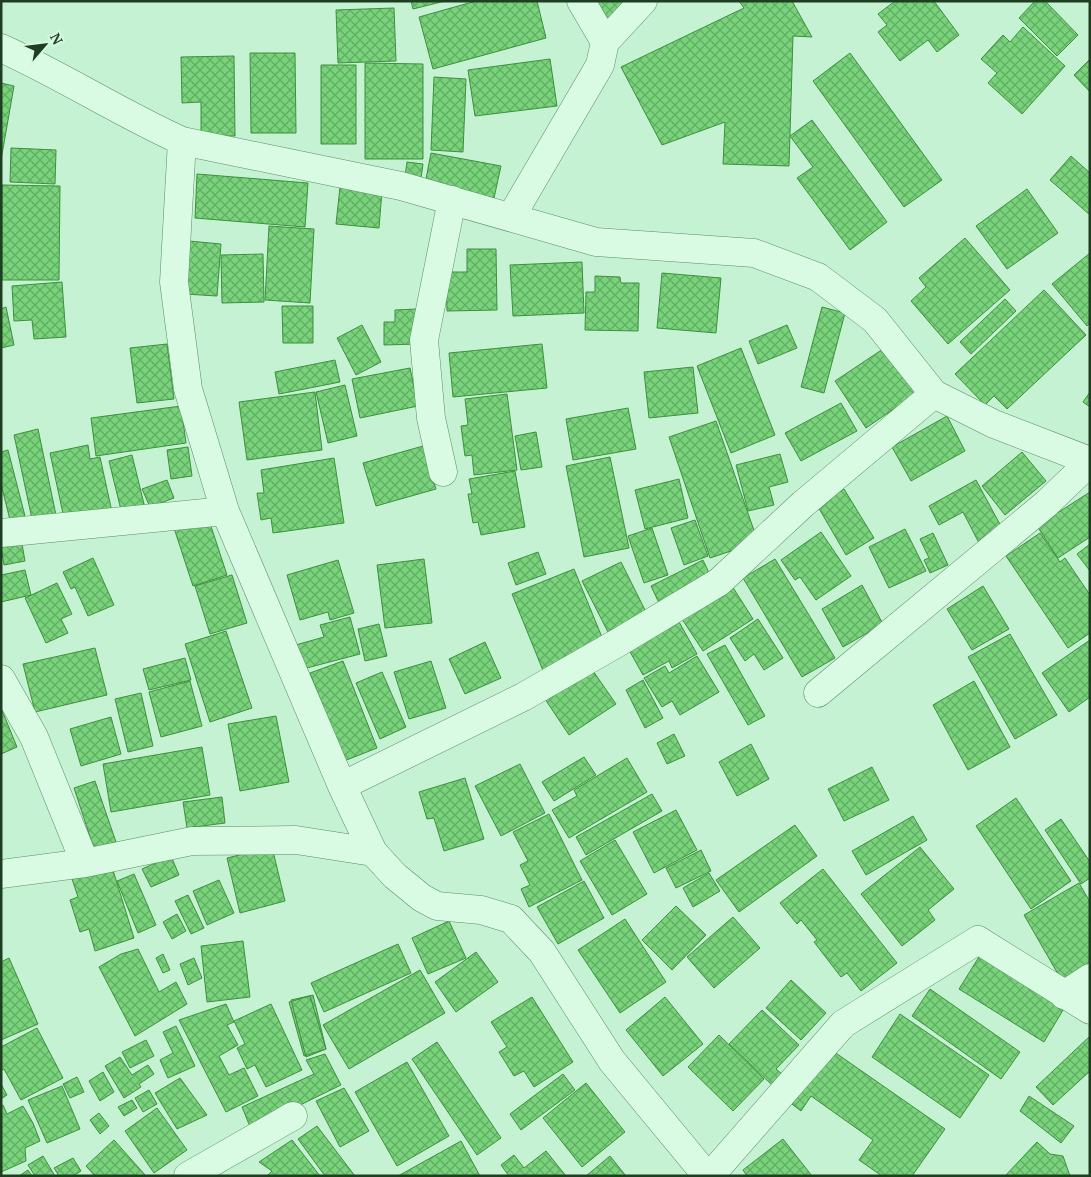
<svg xmlns="http://www.w3.org/2000/svg" width="1091" height="1177" viewBox="0 0 1091 1177" font-family="'PT Serif',serif">
<style>
.building{fill:url(#building-cross-hatch);stroke:#3d903d}
.lines{fill:none;stroke-linecap:round;stroke-linejoin:round}
.minor-casing{stroke:#598f60;stroke-width:29}
.minor{stroke:#d9fbe4;stroke-width:28}
</style>
<defs>
<pattern id="building-cross-hatch" width="8" height="8" patternUnits="userSpaceOnUse" patternTransform="scale(1.25)"><rect width="8" height="8" fill="#78d37a"/><path d="M0 0l8 8M0 8l8-8" fill="none" stroke="#62ad64"/></pattern>
</defs>
<rect width="100%" height="100%" fill="#c5f2d3"/>
<path class="building" d="M411,1h34l-32,8z
M476,1h61l9,37 -113,31 -14,-52z
M597,1h38l-27,18z
M739,1h53l20,36 -19,-1 -4,130 -66,-2 2,-42 -63,23 -41,-78 123,-59z
M895,1h39l25,34 -22,17 -9,-12 -28,21 -22,-29 9,-7 -9,-11z
M1035,1h10l33,34 -21,21 -38,-38z
M394,8l2,53 -58,2 -2,-53z
M1023,27l42,39 -43,48 -34,-31 9,-10 -16,-14 22,-24 7,7z
M250,53h45l1,80h-45z
M850,53l92,127 -38,27 -91,-126z
M234,56l1,80h-34v-34l-19,1 -1,-46z
M550,59l7,47 -82,10 -7,-46z
M1090,59v33l-16,-17z
M365,63l58,1v95h-58z
M321,65h35v79h-35z
M434,77l32,2 -3,73 -32,-2z
M1,83l13,3 -13,74z
M812,120l75,102 -37,28 -53,-72 16,-11 -23,-31z
M11,148l45,2 -1,34 -45,-2z
M431,153l70,13 -7,32 -69,-14z
M1071,156l19,17v42l-40,-35z
M407,162l16,2 -2,14 -16,-2z
M197,174l111,9 -3,44 -110,-9z
M2,185l58,1 -1,94h-57z
M340,187l42,4 -3,37 -43,-4z
M1027,189l31,44 -51,36 -31,-43z
M269,226l45,3 -4,74 -45,-3z
M965,238l45,52 -62,54 -37,-43 15,-14 -7,-9z
M189,241l32,3 -4,52 -32,-2z
M467,249h29l1,61 -50,1 -1,-39h21z
M1090,253v70l-3,3 -35,-42z
M263,254l1,48 -42,1 -1,-48z
M582,262l2,51 -71,3 -3,-51z
M662,273l59,5 -5,55 -59,-5z
M595,276l25,1 1,6h18l-1,48 -53,-1 1,-38h9z
M62,282l4,55 -32,2 -2,-19 -18,1 -2,-35z
M1044,290l42,45 -79,74 -13,-13 -9,9 -30,-31z
M1005,299l11,12 -45,43 -11,-12z
M282,306h31v37h-30z
M6,307l8,38 -13,3v-39z
M822,307l23,6 -21,80 -23,-6z
M417,309l1,35 -34,1v-23h11v-12z
M362,325l19,37 -25,13 -19,-37z
M787,325l10,23 -39,16 -9,-23z
M167,344l7,55 -37,4 -7,-55z
M542,344l5,44 -94,9 -4,-44z
M886,347l31,46 -51,35 -31,-47z
M741,348l34,87 -44,18 -34,-87z
M335,360l5,22 -61,12 -4,-22z
M693,367l5,46 -49,5 -5,-46z
M410,368l8,38 -58,12 -8,-39z
M345,385l12,51 -29,7 -12,-51z
M315,392l7,58 -75,10 -8,-58z
M1090,392v15l-7,-5z
M507,394l10,76 -43,5 -2,-20 -7,1 -4,-30 7,-1 -3,-26z
M841,403l16,28 -56,30 -16,-28z
M181,406l5,37 -90,13 -5,-38z
M628,408l8,41 -63,11 -7,-41z
M947,416l18,35 -54,30 -19,-34z
M716,421l42,121 -48,16 -41,-121z
M38,429l18,86 -24,4 -18,-84z
M536,432l6,35 -21,3 -6,-34z
M88,445l2,14 10,-2 12,55 -47,11 -15,-70z
M423,446l13,43 -60,17 -13,-43z
M188,447l4,29 -21,3 -4,-29z
M8,450l18,70 -15,4 -10,-40v-32z
M1022,452l24,29 -41,34 -23,-29z
M780,454l8,28 -19,5 5,18 -26,6 -12,-46z
M132,455l13,53 -23,6 -13,-53z
M610,457l19,91 -45,9 -18,-91z
M334,458l10,65 -71,10 -2,-15 -10,2 -4,-27h7l-3,-23z
M515,471l10,56 -44,8 -3,-13 -5,1 -5,-29h4l-3,-15z
M679,479l9,39 -43,11 -10,-39z
M167,480l7,18 -24,9 -8,-18z
M976,480l27,50 -24,13 -16,-31 -24,13 -10,-19z
M844,489l30,49 -28,17 -29,-50z
M1090,492v45l-32,21 -21,-32z
M207,514l20,61 -34,11 -20,-61z
M695,520l13,36 -24,9 -13,-37z
M652,528l16,47 -24,8 -16,-47z
M905,529l21,42 -37,17 -20,-41z
M821,532l30,44 -35,24 -16,-23 -5,3 -14,-20z
M933,533l15,32 -18,8 -6,-13 5,-2 -9,-19z
M1040,533l20,29 5,-4 25,37v38l-22,15 -62,-92z
M22,544l3,17 -21,4 -3,-18z
M1090,544v27l-13,-17z
M538,552l8,22 -30,11 -8,-22z
M93,558l21,47 -26,11 -13,-29 -4,2 -8,-17z
M424,559l8,64 -47,5 -8,-63z
M775,559l60,99 -33,19 -59,-99z
M338,560l16,53 -24,7 -2,-8 -28,8 -13,-45z
M703,560l8,17 -52,26 -8,-17z
M621,562l25,50 -38,20 -26,-51z
M574,569l32,78 -62,26 -32,-79z
M25,570l6,25 -30,7v-27z
M232,575l15,48 -37,11 -15,-48z
M57,583l15,31 -11,5 7,14 -22,10 -21,-45z
M862,585l21,39 -40,23 -21,-38z
M732,586l21,33 -50,32 -21,-32z
M983,586l26,43 -37,21 -25,-41z
M674,613l23,41 -25,14 -3,-7 -26,14 -19,-34z
M350,617l10,37 -61,16 -7,-24 32,-9 -4,-12z
M758,619l25,39 -19,12 -10,-16 -9,7 -15,-23z
M379,624l8,32 -22,5 -7,-32z
M226,631l26,77 -42,14 -25,-78z
M1010,634l47,81 -42,24 -47,-82z
M1090,640v57l-21,15 -27,-39z
M485,642l16,36 -36,16 -16,-35z
M725,645l40,71 -17,9 -41,-71z
M95,648l12,47 -72,17 -12,-48z
M697,656l22,36 -39,23 -8,-14 -10,6 -18,-29 21,-12 4,7z
M185,658l6,22 -42,10 -6,-21z
M343,661l34,87 -33,13 -34,-88z
M431,661l15,47 -37,11 -15,-47z
M591,668l25,36 -47,31 -24,-36z
M382,672l24,55 -26,12 -24,-56z
M643,680l20,38 -18,10 -19,-38z
M190,681l12,45 -41,11 -12,-45z
M974,681l36,66 -42,23 -35,-65z
M141,693l12,53 -25,6 -13,-53z
M1,708l16,39 -16,7z
M276,716l13,66 -49,9 -12,-67z
M111,717l10,37 -40,12 -11,-37z
M674,734l11,22 -18,8 -10,-21z
M751,744l18,35 -32,17 -18,-34z
M202,747l8,48 -99,17 -8,-48z
M584,757l12,18 -42,26 -12,-19z
M627,758l20,34 -78,46 -17,-28 25,-14 -3,-6z
M520,764l25,49 -44,23 -26,-50z
M872,767l17,33 -45,21 -16,-32z
M465,778l19,61 -40,12 -10,-33 -7,1 -8,-27z
M95,781l21,61 -22,7 -20,-61z
M652,794l10,17 -76,44 -10,-18z
M222,797l3,26 -38,5 -4,-26z
M1016,798l55,83 -40,28 -55,-83z
M676,810l21,40 -43,23 -21,-41z
M549,814l33,66 -53,27 -8,-18 9,-4 -10,-20 8,-4 -15,-29z
M913,816l14,24 -61,35 -14,-24z
M1061,819l29,43v16l-9,6 -36,-54z
M795,825l22,31 -78,56 -23,-32z
M615,840l32,54 -35,21 -32,-54z
M272,847l13,54 -45,12 -13,-55z
M920,847l34,42 -26,21 7,10 -33,26 -41,-52z
M701,850l10,21 -35,17 -10,-20z
M171,856l8,19 -28,12 -9,-18z
M112,867l22,71 -39,13 -6,-22 -9,3 -10,-32 8,-3 -6,-18z
M823,869l74,94 -36,28 -14,-18 -6,4 -27,-35 3,-2 -16,-20 -4,4 -17,-21z
M709,873l11,18 -27,16 -10,-19z
M134,874l22,51 -18,8 -21,-52z
M219,880l15,33 -27,12 -14,-34z
M584,881l20,37 -46,26 -21,-37z
M1079,883l11,19v63l-28,16 -38,-66z
M188,895l16,33 -13,6 -16,-33z
M676,906l30,29 -34,35 -30,-30z
M177,914l9,17 -14,8 -9,-17z
M733,917l27,31 -46,40 -27,-31z
M625,919l41,63 -46,31 -42,-63z
M449,921l17,37 -38,16 -16,-36z
M243,941l7,56 -43,5 -6,-56z
M398,944l13,29 -87,39 -13,-29z
M138,949l21,43 17,-10 11,22 -52,32 -36,-69 22,-13z
M476,952l22,30 -42,30 -21,-30z
M982,952l84,53 -22,37 -85,-53z
M163,954l7,16 -7,3 -7,-15z
M9,958l29,66 -37,16v-78z
M194,958l8,20 -14,7 -8,-21z
M420,970l25,43 -96,56 -26,-44z
M791,980l35,33 -25,27 -35,-32z
M930,989l90,63 -19,27 -89,-63z
M313,995l13,54 -20,8 -15,-57z
M310,996l16,53 -22,7 -15,-54z
M532,997l41,65 -39,25 -10,-16 -10,5 -15,-24 8,-5 -16,-25z
M665,997l38,47 -40,32 -37,-46z
M226,1004l8,18 -7,3 11,20 -19,11 10,19 15,-7 14,28 -32,16 -47,-92z
M271,1004l31,66 -36,17 -11,-22 -8,4 -10,-21 8,-4 -11,-23z
M762,1010l37,35 -23,24 6,5 -10,11 -43,-41z
M900,1014l89,61 -29,43 -88,-61z
M176,1026l19,40 -27,12 -8,-18 13,-7 -10,-21z
M37,1028l26,50 -42,22 -17,-31 -3,1v-23z
M719,1035l45,44 -31,32 -45,-44z
M1090,1036v35l-37,34 -17,-18z
M146,1040l8,16 -24,12 -8,-16z
M437,1042l64,96 -24,17 -65,-96z
M830,1049l115,80 -33,47h-30l-23,-16 14,-20 -62,-44 -10,15 -13,-10z
M325,1054l16,31 -90,44 -9,-22 72,-33 -8,-14z
M120,1057l12,18 16,-10 6,9 -15,10 2,3 -17,11 -19,-32z
M407,1062l42,74 -52,30 -42,-74z
M103,1072l11,20 -14,9 -11,-20z
M563,1074l12,16 -54,40 -11,-16z
M77,1077l7,15 -14,6 -7,-14z
M180,1078l27,37 -30,14 -22,-36z
M586,1083l39,49 -43,35 -39,-49z
M1,1084l6,11 -6,4z
M62,1086l18,43 -33,14 -19,-43z
M344,1088l25,43 -29,16 -24,-46z
M149,1090l8,14 -14,8 -8,-14z
M1029,1096l45,30 -13,17 -41,-32z
M132,1100l5,8 -13,8 -6,-9z
M3,1105l4,9 16,-8 10,17 7,18 -15,7 1,13 -25,11v-66z
M157,1108l30,42 -33,23 -29,-42z
M99,1113l10,13 -9,8 -10,-14z
M317,1126l38,50h-30l-27,-37z
M783,1139l29,37h-65l-4,-6z
M114,1140l32,36h-51l-9,-10z
M292,1140l28,36h-53l5,-5 -13,-9z
M461,1141l19,35h-82z
M1037,1142l13,12 13,2 7,20h-65z
M546,1151l20,25h-57l-8,-11 13,-10 10,13z
M43,1156l12,20h-20l-7,-11z
M610,1156l16,20h-40z
M73,1158l8,13 -8,5h-14l-5,-8z
M28,1170l4,6h-13z"/>
<g class="lines">
<g class="minor-casing">
<path id="minor" d="M605,42l38,-41
M1,48c62,28 119,65 181,93l219,45 195,56 158,11 64,24 57,43 59,74 60,30 96,37
M182,141l-8,141 14,107 37,122 117,275 31,66 22,24 27,22 15,8 44,4 30,9 31,33 70,109 95,115
M511,217l89,-152 5,-23 -24,-41
M443,472l-12,-54 -7,-78 28,-140
M1,533l224,-22
M1,679l33,58 51,126
M818,693l228,-189 44,-42
M342,786l181,-89 96,-55 100,-60 84,-78 131,-110
M1,874l84,-11 107,-22 104,-1 77,12
M1064,995l26,-17
M188,1176l105,-60
M710,1176l133,-152 135,-84 112,70"/>
</g>
<use href="#minor" class="minor"/>
</g>
<rect width="1091" height="1177" fill="none" stroke="#1e3e21" stroke-width="5"/>
<g transform="translate(45 45) rotate(62)" stroke="#d5f8e0" stroke-width="4" paint-order="stroke">
<path d="M0-4L9 19L0 12L-9 19Z" fill="#1e3e21"/>
<text y="-8" font-size="14" font-weight="bold" text-anchor="middle" fill="#1e3e21">N</text>
</g>
</svg>
